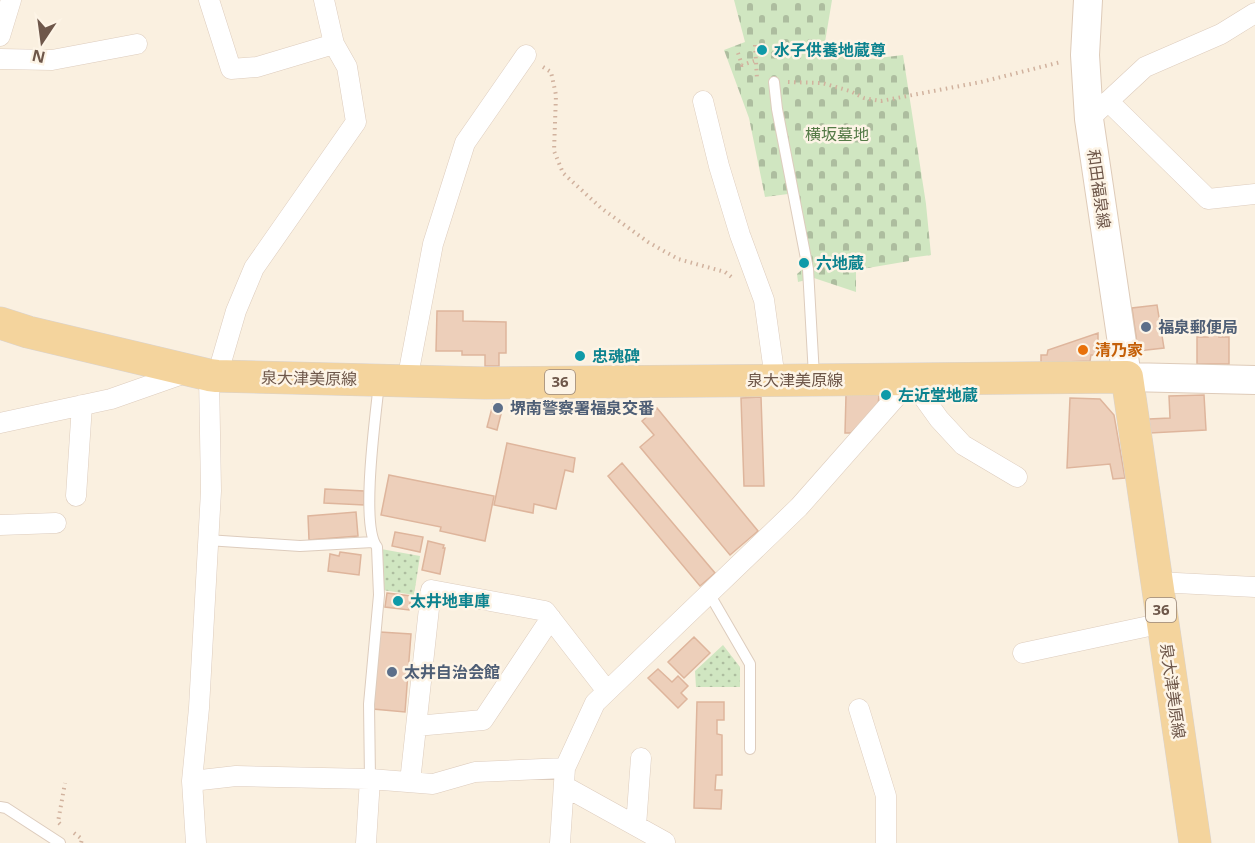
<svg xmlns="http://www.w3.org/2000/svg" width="1255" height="843" viewBox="0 0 1255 843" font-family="'Open Sans','Noto Sans JP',sans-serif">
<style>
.cemetery{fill:url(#cemetery-stones)}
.park{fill:url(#park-dots)}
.building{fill:#edcfba;stroke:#deb59c;stroke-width:1.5}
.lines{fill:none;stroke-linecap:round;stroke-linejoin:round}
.lane-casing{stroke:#ddccbd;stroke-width:12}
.street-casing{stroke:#ddccbd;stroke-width:21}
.secondary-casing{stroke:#decbb9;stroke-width:30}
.primary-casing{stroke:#d9d3d0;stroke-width:33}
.path{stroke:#d1b29e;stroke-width:4;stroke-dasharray:1.5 4.5;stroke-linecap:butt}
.lane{stroke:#fff;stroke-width:10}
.street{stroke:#fff;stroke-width:20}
.secondary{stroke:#fff;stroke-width:28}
.primary{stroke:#f4d49d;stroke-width:32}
.culture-dot{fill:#0f9aa8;stroke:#fdf4e6;stroke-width:2}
.service-dot{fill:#5c6f8a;stroke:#fdf4e6;stroke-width:2}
.food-dot{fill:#e8710a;stroke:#fdf4e6;stroke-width:2}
.labels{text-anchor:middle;stroke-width:5;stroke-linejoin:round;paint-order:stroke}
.shield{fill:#fdf4e6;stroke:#998679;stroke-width:1.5}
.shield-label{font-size:15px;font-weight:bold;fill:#6e574a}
.culture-label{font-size:16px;font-weight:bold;fill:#0d838f;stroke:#fdf4e6;text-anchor:start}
.park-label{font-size:16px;fill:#547a46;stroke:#fdf4e6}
.street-label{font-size:16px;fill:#6e574a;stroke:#fdf4e6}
.service-label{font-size:16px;font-weight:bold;fill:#4e5e75;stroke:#fdf4e6;text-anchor:start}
.food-label{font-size:16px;font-weight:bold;fill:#c56008;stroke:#fdf4e6;text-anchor:start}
</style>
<defs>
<pattern id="cemetery-stones" width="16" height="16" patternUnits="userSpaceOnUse" patternTransform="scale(1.5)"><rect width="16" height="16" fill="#d0e6c1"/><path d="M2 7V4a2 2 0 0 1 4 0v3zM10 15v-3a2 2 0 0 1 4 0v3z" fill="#adbd9f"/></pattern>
<pattern id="park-dots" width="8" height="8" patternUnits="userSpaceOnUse" patternTransform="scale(1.5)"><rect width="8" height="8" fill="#d0e6c1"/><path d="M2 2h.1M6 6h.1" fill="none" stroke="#adbd9f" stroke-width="1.8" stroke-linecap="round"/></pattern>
</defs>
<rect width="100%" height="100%" fill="#faf0e0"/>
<path class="cemetery" d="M734,0h98l-7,42 34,3 3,15 41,-5 23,149 5,51 -22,3v3l-53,9v22l-42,-14 -16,4 -1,-8 7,-6 -16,-74 -23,3 -16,-79 -25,-68 21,-8z"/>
<path class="park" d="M381,549l39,7 -6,39 -31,-5z
M723,645l17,22v20h-44l-1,-16z"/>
<path class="building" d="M1157,305l7,43 -26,3 -6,-43z
M437,311h26v10l43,1v31h-7v13h-14v-11h-23v-4h-26z
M1207,332h12v5h10v27h-32v-27h11z
M1098,333v22h-7l-1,6 -49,2v-8h6l1,-5z
M846,395h33l-1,11 -27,27h-6z
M1204,395l2,35 -56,3 -1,-14 21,-1 -1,-22z
M761,397l3,89h-20l-3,-88z
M1070,398l30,1 14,16 11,63 -12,1 -3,-15 -43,4z
M493,404l10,2 -6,24 -10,-3z
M657,408l101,123 -28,24 -90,-108 14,-12 -12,-14z
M507,443l68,15 -2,14 -8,-2 -9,39 -22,-5 -1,9 -39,-8z
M622,463l93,110 -15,13 -92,-110z
M389,475l105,21 -9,45 -45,-10 1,-4 -60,-12z
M325,489l39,2v14l-40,-2z
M356,512l2,24 -49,4 -1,-24z
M395,532l28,5 -3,15 -28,-6z
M428,541l16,4 -1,3h2l-5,26 -18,-4z
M340,552l21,3 -2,20 -31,-4 2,-17 9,2z
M387,593l24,3 -2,14 -24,-3z
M380,632l31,2 -6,78 -32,-3z
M694,637l16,16 -26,25 -16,-16z
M658,669l14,13 6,-6 10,10 -7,7 6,6 -9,9 -30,-30z
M697,702h27v18h-7v14l5,1v40h-6l-1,15h7l-1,19 -27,-1z"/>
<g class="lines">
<g class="lane-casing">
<path id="lane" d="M774,82l3,27 31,160 6,107
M207,540l93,6 73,-4
M710,595l40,69v85
M370,779l-1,-75 10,-109 -2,-48c-17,-21 -1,-134 2,-164
M0,807l6,1 54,35"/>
</g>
<g class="street-casing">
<path id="street" d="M209,0l22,69 26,-2 77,-23
M0,36l11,-36
M0,59l52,1 85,-16
M703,101l16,65 21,69 24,65 11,79
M1108,101l100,98 47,-5
M1089,119l56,-52 76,-33 34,-21
M217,376l19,-65 18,-43 102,-146 -9,-55 -13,-23 -10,-44
M407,381l26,-137 32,-101 61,-88
M0,423l111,-24 77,-27
M76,496l6,-91
M0,525l56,-2
M1157,582l98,5
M1023,653l140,-30
M859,709l27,87v47
M416,726l67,-6 68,-102
M192,781l44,-5 134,3 63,5 42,-12 90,-4
M410,782l21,-192 114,21 62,80
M564,786l101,56
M636,826l5,-68
M196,843l-4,-62 7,-73 12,-217 -2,-116
M366,843l4,-64
M560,843l5,-75 30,-65 204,-196 112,-127 28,39 24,26 54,32"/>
</g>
<g class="secondary-casing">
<path id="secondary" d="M1088,0l-3,55 4,64 38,258 128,3"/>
</g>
<g class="primary-casing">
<path id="primary" d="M0,323l28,9 181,43 8,1 268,7 642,-6 68,466"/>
</g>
<path class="path" d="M755,45l2,34
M738,53l4,12 12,-4
M543,67l8,5 5,23 -2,56 9,22 38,35 47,34 30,17 47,13 9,7
M788,82l34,1 28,8 14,7 17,3 100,-19 80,-20
M60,824l-2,-2 7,-39
M74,833l8,6 -1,4"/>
<use href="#lane" class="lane"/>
<use href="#street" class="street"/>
<use href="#secondary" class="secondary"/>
<use href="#primary" class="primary"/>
</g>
<g class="culture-dot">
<circle cx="762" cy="50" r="6"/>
<circle cx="804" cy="263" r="6"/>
<circle cx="580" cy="356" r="6"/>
<circle cx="886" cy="395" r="6"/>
<circle cx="398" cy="601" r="6"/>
</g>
<g class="service-dot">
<circle cx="1146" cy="327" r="6"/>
<circle cx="498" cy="408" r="6"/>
<circle cx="392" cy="672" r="6"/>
</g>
<circle class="food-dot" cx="1083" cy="350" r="6"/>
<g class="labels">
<g class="shield">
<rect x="545" y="370" width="30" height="24" rx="4.5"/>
<rect x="1146" y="598" width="30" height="24" rx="4.5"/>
</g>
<g class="shield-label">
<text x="560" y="387">36</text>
<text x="1161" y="615">36</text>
</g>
<g class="culture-label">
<text x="774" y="56">水子供養地蔵尊</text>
<text x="816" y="269">六地蔵</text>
<text x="592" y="362">忠魂碑</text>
<text x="898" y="401">左近堂地蔵</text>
<text x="410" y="607">太井地車庫</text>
</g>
<g class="park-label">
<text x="837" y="140">横坂墓地</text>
</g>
<g class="street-label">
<text transform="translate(1099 189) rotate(82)" y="6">和田福泉線</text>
<text transform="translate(309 378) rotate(1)" y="6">泉大津美原線</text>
<text x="795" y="386">泉大津美原線</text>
<text transform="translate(1173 691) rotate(82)" y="6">泉大津美原線</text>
</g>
<g class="service-label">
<text x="1158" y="333">福泉郵便局</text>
<text x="510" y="414">堺南警察署福泉交番</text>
<text x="404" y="678">太井自治会館</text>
</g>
<g class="food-label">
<text x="1095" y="356">清乃家</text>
</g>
</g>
<g transform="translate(42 42) rotate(193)" stroke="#fdf4e6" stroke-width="4.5" paint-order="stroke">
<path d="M0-4.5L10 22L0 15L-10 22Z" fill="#6e574a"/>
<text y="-9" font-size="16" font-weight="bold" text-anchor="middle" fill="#6e574a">N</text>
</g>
</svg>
